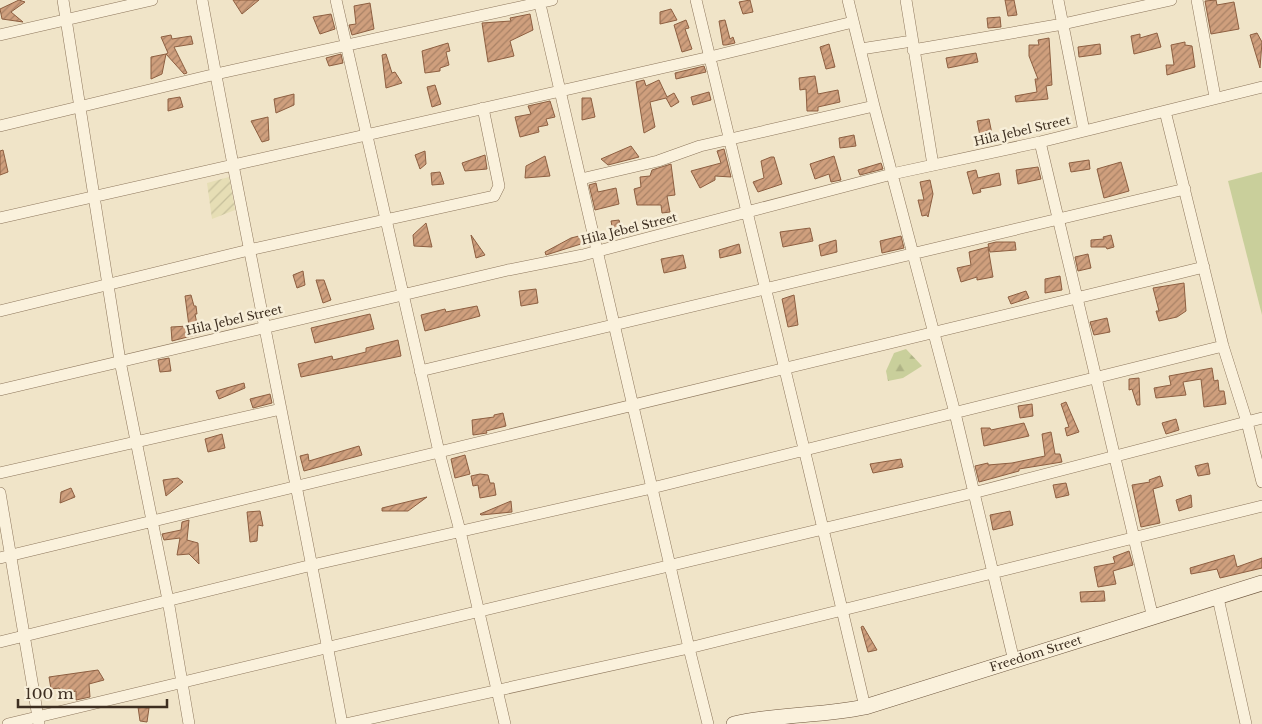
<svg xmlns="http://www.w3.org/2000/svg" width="1262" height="724" viewBox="0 0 1262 724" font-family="'Libre Baskerville',serif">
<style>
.farmland{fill:url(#farmland-furrows)}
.forest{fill:url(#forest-firs)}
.pitch{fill:#c9cf9b}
.building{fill:url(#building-hatch);stroke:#8d5f41}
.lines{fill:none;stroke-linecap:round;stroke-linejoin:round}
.street-casing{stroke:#8d765c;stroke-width:12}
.secondary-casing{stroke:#6f573f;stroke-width:16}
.street{stroke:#faf1dc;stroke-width:11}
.secondary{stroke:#faf1dc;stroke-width:15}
.labels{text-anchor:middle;stroke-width:5;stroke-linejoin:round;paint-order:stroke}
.street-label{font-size:12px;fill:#3d2e20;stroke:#f7eed8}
</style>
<defs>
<pattern id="farmland-furrows" width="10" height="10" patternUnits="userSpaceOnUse" patternTransform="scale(1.25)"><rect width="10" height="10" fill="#e6deb5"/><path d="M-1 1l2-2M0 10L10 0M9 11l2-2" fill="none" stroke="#c6bf9b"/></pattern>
<pattern id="forest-firs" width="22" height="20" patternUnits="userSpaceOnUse" patternTransform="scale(1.25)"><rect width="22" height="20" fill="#c9cf9b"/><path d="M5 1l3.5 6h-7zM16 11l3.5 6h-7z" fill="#aeb285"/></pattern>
<pattern id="building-hatch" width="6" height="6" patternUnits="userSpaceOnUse" patternTransform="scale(1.25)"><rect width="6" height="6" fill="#cf9f7d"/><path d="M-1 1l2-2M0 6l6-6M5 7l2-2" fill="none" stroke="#a98266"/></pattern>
</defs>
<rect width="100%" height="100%" fill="#f0e4c8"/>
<path class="farmland" d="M229,177l6,33 -23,9 -5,-36z"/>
<path class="forest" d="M906,349l16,17 -19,12 -15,3 -2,-10 8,-18z"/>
<path class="pitch" d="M1262,172v143l-34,-134z"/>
<path class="building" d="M19,0l6,2 -14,10 12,10 -21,-3 -2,-10z
M233,0h26l-17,14z
M750,0l3,12 -10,2 -4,-12z
M1005,0h9l3,15 -9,1z
M1216,0l1,5 17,-3 5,27 -28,5 -6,-33z
M370,3l4,26 -22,6 -3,-10 7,-1 -2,-18z
M671,9l6,11 -17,4v-12z
M331,14l4,15 -15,5 -7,-17z
M530,14l3,16 -23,11 4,15 -26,6 -6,-39 29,-2 -1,-3z
M1000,17l1,10 -13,1 -1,-10z
M686,20l3,8 -4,1 7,20 -10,3 -8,-27z
M725,20l5,19 3,-2 2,6 -9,2h-3l-4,-24z
M1157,33l4,14 -27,7 -3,-18 9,-2v4z
M1257,33l5,9 -2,26 -10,-33z
M171,35l1,4 19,-3 2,8 -19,3 13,26 -3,1 -18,-20 2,-1 -7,-16z
M1049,38l3,47 -6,1 2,13 -32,3 -1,-6 22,-4 -2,-13h3l-9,-23v-11h10l-1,-5z
M1185,42v3l7,1 3,21 -28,8 -1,-10h8l-3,-20z
M448,43l2,8 -4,1 3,13 -9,3v3l-15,2 -3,-22z
M829,44l6,23 -9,2 -6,-22z
M1100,44l1,10 -22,3 -1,-10z
M976,53l2,9 -30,6 -2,-10z
M166,54l-4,20 -11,5v-22z
M341,54l2,9 -14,3 -3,-8z
M386,54l6,19 3,-1 7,11 -16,5 -4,-33z
M704,66l2,6 -30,7 -1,-6z
M815,76l3,18 20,-4 2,12 -22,5v4h-11l-1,-22 -6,1 -1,-12z
M644,80l2,6 13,-6 8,17 7,-4 5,9 -8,5 -5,-9 -16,4 5,25 -11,6 -8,-51z
M435,85l6,19 -9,3 -5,-20z
M709,92l2,8 -18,5 -2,-8z
M294,94v11l-18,8 -2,-14z
M180,97l3,10 -15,4v-12z
M582,98h9l4,19 -13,3z
M550,101l5,16 -9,2 2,6 -10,2 1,5 -19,5 -5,-20 16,-3 -3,-8z
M268,117l1,23 -7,2 -11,-21z
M989,119l3,15 -12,2 -3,-15z
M854,135l2,11 -16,2 -1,-10z
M631,146l8,11 -31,8 -7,-6z
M724,149l7,28 -16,-1v4l-15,8 -9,-17 30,-8 -4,-12z
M3,150l5,22 -8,3v-24z
M425,151l1,13 -6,5 -5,-14z
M485,155l2,14 -22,2 -3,-8z
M545,156l5,20 -25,2 1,-12z
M834,156l7,24 -10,2 -2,-8 -14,5 -5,-15z
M771,157h3l8,27 -24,8 -5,-10 11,-4 -3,-17z
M1089,160l1,9 -19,3 -2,-9z
M1121,162l8,29 -25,7 -7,-29z
M881,163l2,6 -23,6 -2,-5z
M671,164l4,31 -8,1 3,16 -8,1 -1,-8h-24l-3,-16 7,-2 -1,-10 10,-1 2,-6z
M1038,167l3,12 -23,5 -2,-14z
M976,170l2,8 21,-5 2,12 -21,4 1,3 -8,2 -6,-22z
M440,172l4,12 -12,1 -1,-12z
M930,180l3,14 -5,23 -1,-2 -5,1 -4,-16h6l-4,-18z
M596,183l2,9 18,-4 3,16 -24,6 -6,-25z
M619,220l4,14 -9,2 -3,-15z
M426,223l6,24 -18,-1 -1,-11z
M810,228l3,13 -30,6 -3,-15z
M471,235l14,20 -9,3z
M583,235l1,8 -38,12 -1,-3 26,-14z
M1111,235l3,12 -7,2 -1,-2h-15v-7l13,-1 -1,-2z
M901,236l3,12 -22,5 -2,-12z
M836,240l1,12 -16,4 -2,-11z
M996,242h19l1,8 -26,2 -2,-8z
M739,244l2,9 -21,5 -1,-8z
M988,247l5,30 -16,3v-3l-16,5 -4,-14 14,-3 -2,-13z
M1088,254l3,14 -13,3 -3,-14z
M683,255l3,13 -22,5 -3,-14z
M303,271l2,14 -8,3 -4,-13z
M1060,276l2,14 -17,3v-14z
M316,280h8l7,20 -8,3z
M1184,283l2,28 -9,6 -18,4 -3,-10h3l-6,-23z
M536,289l2,14 -17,3 -2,-15z
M1026,291l3,7 -18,6 -3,-7z
M191,295l3,11h2l1,8h-2l4,20 -27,7 -1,-14 18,-1 -4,-30z
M794,295l4,30 -10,2 -6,-28z
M477,306l3,10 -55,15 -4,-16 24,-6 1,3z
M370,314l4,15 -59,14 -4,-15z
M1107,318l3,14 -16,3 -4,-13z
M398,340l3,16 -100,21 -3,-13 34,-8 1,4 33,-8v-4z
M169,358l2,13 -11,1 -2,-12z
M1212,368l2,13 4,-1 1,11h5l2,13 -22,3 -3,-28 -18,3 3,13 -30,3 -2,-10 17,-3 -2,-9z
M1139,378l1,27h-3l-5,-16 -3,1v-11z
M244,383l1,5 -26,11 -3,-8z
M270,394l2,9 -19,5 -3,-9z
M1066,402l13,30 -12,4 -2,-8 4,-1 -8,-23z
M1032,404l1,12 -13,2 -2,-12z
M503,413l3,13 -20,5 1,2 -14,2 -1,-15 22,-3v-2z
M1176,419l3,11 -13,4 -4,-11z
M1024,423l5,13 -45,10 -3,-18h9l1,2z
M1051,432l4,22h5l2,8 -43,7v2l-40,11 -4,-16 13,-3v2l24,-2 33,-7 -3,-22z
M222,434l3,14 -17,4 -3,-13z
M359,446l3,9 -58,16 -4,-15 8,-2 1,7z
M465,455l5,19 -15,4 -4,-19z
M901,459l2,8 -30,6 -3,-9z
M1208,463l2,11 -12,2 -3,-10z
M480,474l8,1 2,8h4l2,12 -16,3 -2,-13 -5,1 -2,-10z
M1160,476l3,10 -10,3 7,34 -19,4 -9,-42 18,-3 -1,-2z
M178,478l5,4 -17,14 -3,-16z
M1066,483l3,12 -13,3 -3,-13z
M71,488l4,9 -15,6 1,-11z
M1191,495l1,12 -13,4 -3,-11z
M427,497l-19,14h-26v-3z
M511,501l1,11 -31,3 -1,-1z
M260,511l3,15 -5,-1 -1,16 -7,1 -3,-30z
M1010,511l3,14 -20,5 -3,-15z
M189,520l-2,20 11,3 1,21 -10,-10 -12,1 3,-17 -16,2 -2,-6 19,-4 1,-8z
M1129,551l4,14 -20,6 3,13 -18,3 -4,-20 21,-4 -2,-6z
M1234,555l3,12 25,-9v10l-42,10 -3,-9 -26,5 -1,-6z
M1104,591l1,10 -24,1 -1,-10z
M863,626l14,24 -9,2 -7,-25z
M98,670l6,10 -15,4 1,13 -14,3v-9l-14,4 -3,-7 -8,1 -2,-12z
M138,707l11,1 -2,14 -7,-1z"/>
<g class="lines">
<g class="street-casing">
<path id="street" d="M63,0l57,361 48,239 21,124
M202,0c44,242 95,482 140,724
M336,0l103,452 21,79 45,193
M539,0l150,648 19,76
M696,0c57,236 114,471 169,707
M848,0l26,106 81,307 59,248
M906,0l27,165
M1058,0l26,131
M1197,0l18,97
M0,35l152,-35
M861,49l51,-8
M913,50l150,-26 108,-24
M1165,111l58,235 24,76 15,60
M0,126l216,-52 336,-74
M1040,142l113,476
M581,179l77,-18 42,-15 174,-40
M0,218l710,-161 143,-35
M0,311l249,-61 245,-54 5,-10 -16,-78
M420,371l765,-182
M0,390l508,-120 75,-15 309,-81 148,-32 222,-55
M0,473l281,-64
M0,493l39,230
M0,558c401,-97 803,-192 1204,-291
M1218,598l28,126
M0,642l312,-77 340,-77 571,-142
M8,724l965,-231 289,-75
M345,724l344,-76 573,-142"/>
</g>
<g class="secondary-casing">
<g id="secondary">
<path id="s1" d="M734,724c43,-10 87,-8 131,-17l397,-124"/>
</g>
</g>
<use href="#street" class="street"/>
<use href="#secondary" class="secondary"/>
</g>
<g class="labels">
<g class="street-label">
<text transform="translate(1022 131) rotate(-13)" y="4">Hila Jebel Street</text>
<text transform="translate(629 229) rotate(-14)" y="4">Hila Jebel Street</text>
<text transform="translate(234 320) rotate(-13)" y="4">Hila Jebel Street</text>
<text dy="4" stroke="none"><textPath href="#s1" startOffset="311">Freedom Street</textPath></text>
</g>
</g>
<path d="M18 699v8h149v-8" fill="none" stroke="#3d2e20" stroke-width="2.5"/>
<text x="25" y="699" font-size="15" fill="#3d2e20" stroke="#f7eed8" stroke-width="4" paint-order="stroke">100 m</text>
</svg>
